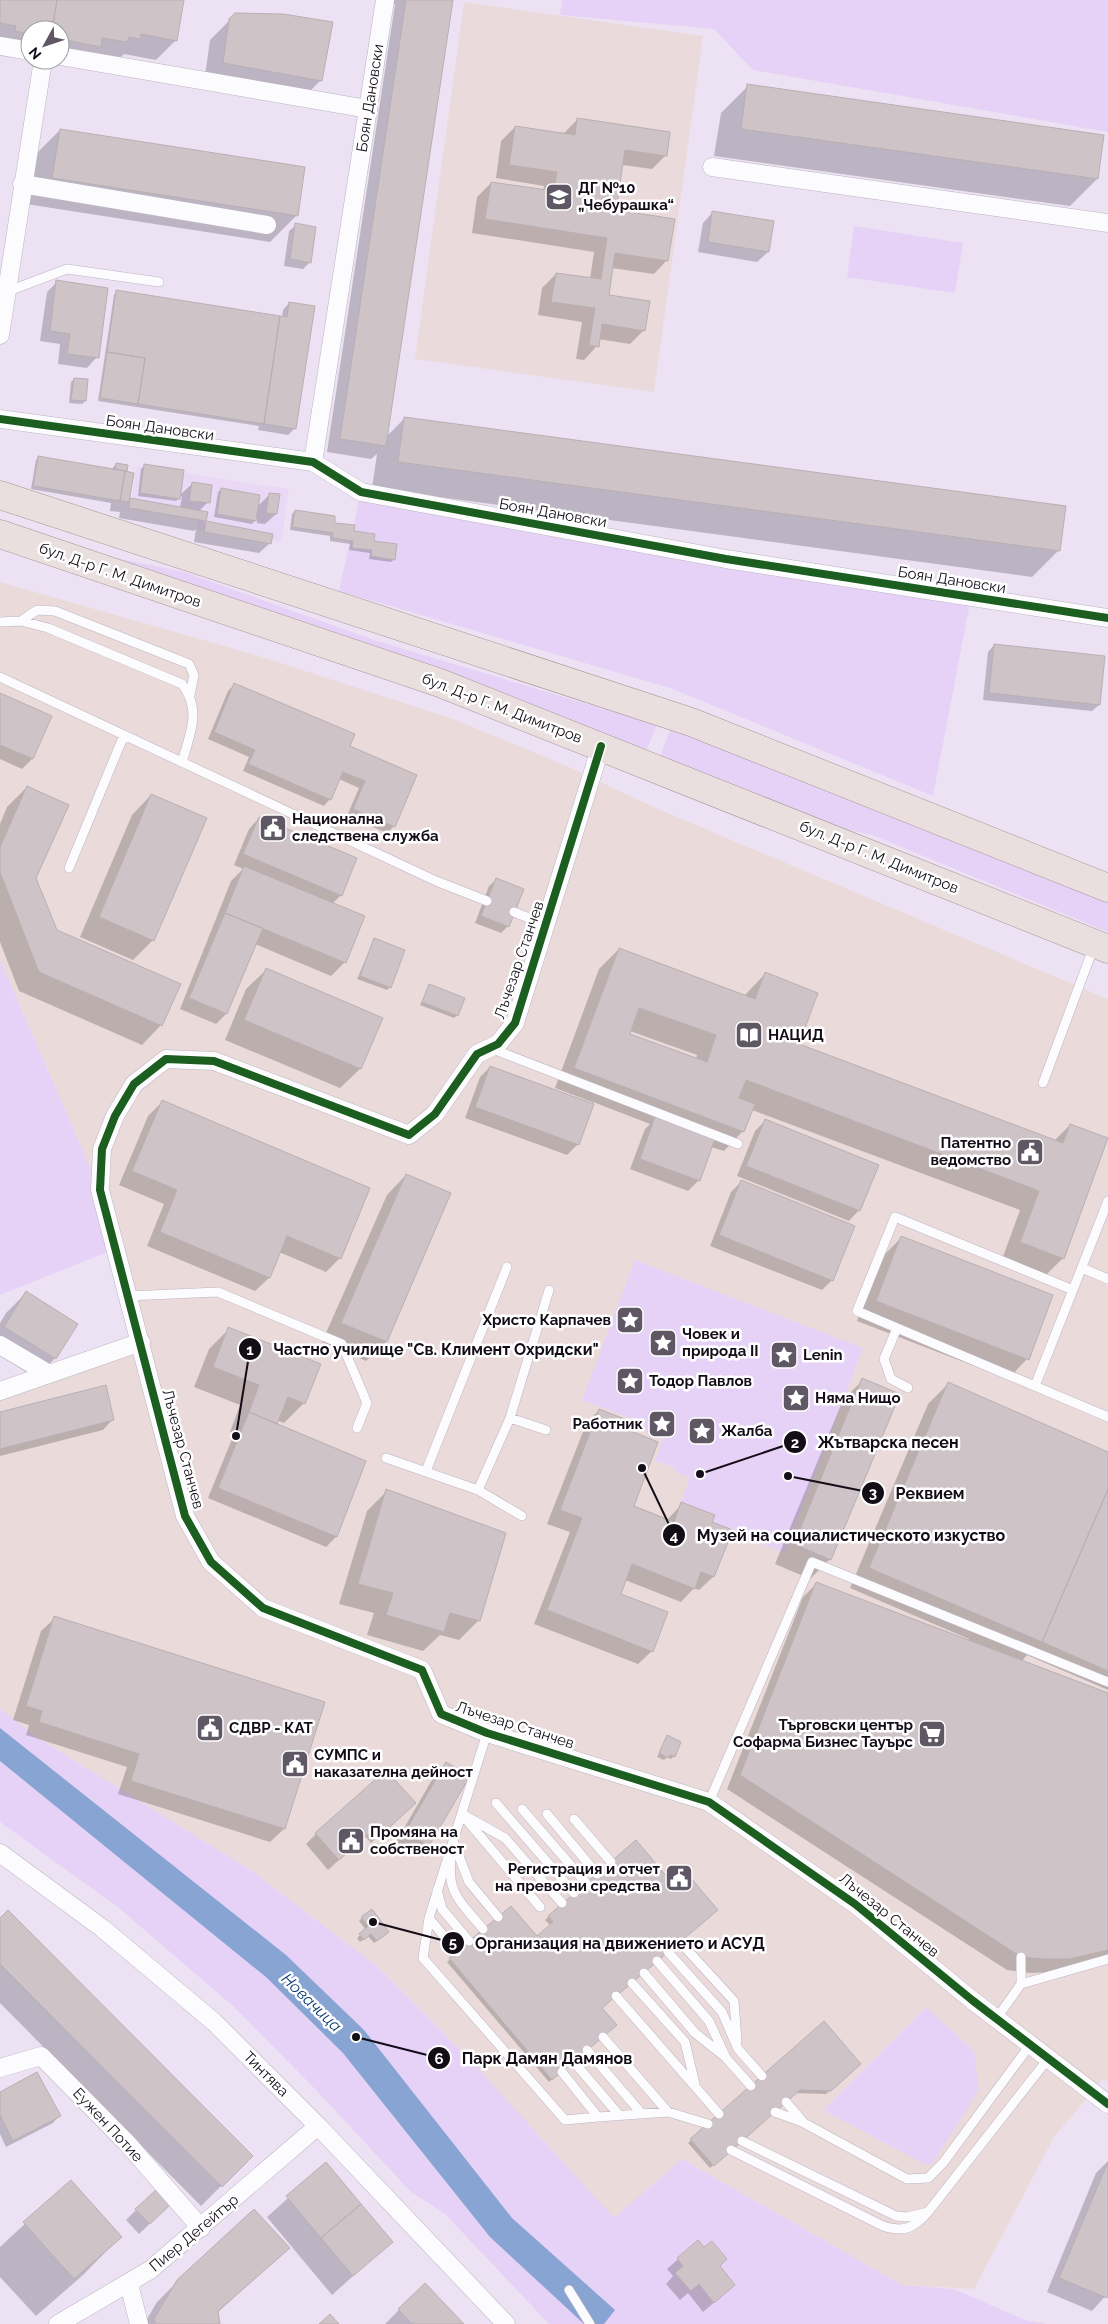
<svg xmlns="http://www.w3.org/2000/svg" width="1108" height="2324" viewBox="0 0 1108 2324" font-family="Raleway,sans-serif">
<style>
.built{fill:#e9d9f6}
.industrial{fill:#eadbda}
.education{fill:#ebdadb}
.green{fill:#e6d2f6}
.water{fill:#87a4d3}
.shadow{fill:#0003;fill-rule:evenodd}
.building{fill:#cec3c7;stroke:#b9afb3;fill-rule:evenodd}
.lines{fill:none;stroke-linecap:round;stroke-linejoin:round}
.service-casing{stroke:#bcb4c1;stroke-width:10}
.minor-casing{stroke:#bcb4c1;stroke-width:19}
.primary-casing{stroke:#a69496;stroke-width:29}
.service{stroke:#fcfbfd;stroke-width:9}
.minor{stroke:#fcfbfd;stroke-width:18}
.primary{stroke:#e8dfde;stroke-width:28}
.cycleway-casing{stroke:#fff;stroke-width:11}
.cycleway{stroke:#1b5e20;stroke-width:8}
.labels{text-anchor:middle;stroke-width:5;stroke-linejoin:round;paint-order:stroke}
.street-label{font-size:15px;fill:#130d17;stroke:#fff}
.poi-label{font-size:15px;font-weight:bold;fill:#130d17;stroke:#fff;text-anchor:start}
.water-label{font-size:16px;font-style:italic;fill:#083a70;stroke:#fff}
.leader{fill:none;stroke:#130d17;stroke-width:2}
.callout-dot{fill:#130d17;stroke:#fff;stroke-width:2}
.mark-label{font-size:15px;text-anchor:middle;font-weight:bold;fill:#fff}
.callout-label{font-size:16px;text-anchor:middle;font-weight:bold;fill:#130d17;stroke:#fff;stroke-width:5;stroke-linejoin:round;paint-order:stroke}
</style>
<rect width="100%" height="100%" fill="#ece2f3"/>
<path class="built" d="M137,466l152,23 -8,53 -84,-13 1,-10 -68,-10z"/>
<path class="industrial" d="M0,582l256,73 200,65 113,47 82,39 457,193v1083l-5,-3 -49,58 -80,152 -72,-4 -220,-126 -68,60 -137,-152 -99,-100 -126,-96 -217,-135 -35,-28v-317l141,-49 -41,-152 -100,-230z"/>
<path class="education" d="M464,2l239,34 -49,356 -239,-33z
M218,1292l10,35 -15,40 46,18 -10,27 117,49 -62,165 -93,-64 -26,-46 -58,-220z"/>
<path class="green" d="M562,0h546v132l-355,-62 -39,-41 -154,-14z
M854,226l109,17 -8,50 -108,-16z
M361,492l610,105 -38,199 -263,-108 -331,-97z
M111,557l73,15 190,68 283,85 -13,31z
M670,730l88,30 350,142v30l-236,-97 -52,-11 -162,-62z
M0,960l100,230 15,59 -115,46z
M635,1260l228,88 -78,205 -53,-21v-3l-20,-7 3,-7 -34,-13 9,-24 -16,-7 1,-4 -20,-6 8,-22 -33,-14 2,-6 -50,-19z
M0,1708l35,28 217,135 126,96 99,100 137,151 68,-59 220,126 52,4 71,31 22,4h-498l-104,-110 -34,-22 -96,-103 -80,-81 -116,-100 -119,-86z
M926,2007l48,44 5,39 -46,73 -7,2 -103,-55z"/>
<path class="water" d="M0,1728l286,227 78,75 148,188 103,92 -11,14h-20l-94,-87 -147,-184 -77,-76 -266,-216z"/>
<path class="shadow" d="M0,0h183l-7,40 -20,20 -32,-6 -4,4 -40,8 -34,-6h14v-30h-30v27l-30,-5z
M390,0h62l-66,437 19,-19 654,132 -27,27 -660,-89 5,-34 -6,5 -44,-7 68,-448 -5,-1z
M236,14l85,66 -20,20 -97,-17 6,-43z
M748,86l349,93 -27,27 -356,-50 7,-43z
M577,120l89,35 -14,14 -30,-4 -7,46 52,49 -13,14 -43,-6 -4,28 37,34 -14,14 -32,-5 -1,7 -13,14 -8,-1 6,-37 -44,-7 4,-27 14,-14 34,5 4,-27 -122,-19 5,-36 14,-14 52,8 1,-5 -48,-8 5,-37 14,-14 49,6z
M60,130l237,85 -27,27 -244,-38 7,-47z
M713,212l59,10 -4,30 -11,10 -59,-10 5,-29z
M296,225l14,37 -7,7 -19,-3 5,-35z
M57,282l40,75 -10,11 -29,-4 2,-20 -20,-3 7,-49z
M117,292l165,25 1,-7 6,-7 6,125 -7,7 -30,-5 1,-4 -161,-25 16,-106z
M74,379l13,1 -2,21 -3,3 -13,-1 2,-21z
M39,457l72,13 5,-6 10,6 2,29 52,9 2,-12 -6,5 -38,-5 3,-27 3,-3 35,30 13,-12 16,18 -9,9 7,2 -2,9 67,13 -1,8 -11,10 -65,-11 2,-13 -2,2 -75,-13 1,-6 -10,-1 1,-8 -80,-14 5,-29z
M221,489l36,18 13,-13 6,20 -11,10 -8,-1v-5l-5,6 -38,-7 4,-25z
M295,511l58,21 19,10 22,17 -3,3 -22,-3 1,-6 -21,-3 1,-6 -20,-3v-5l-40,-6 2,-16z
M994,645l105,60 -7,6 -109,-11 5,-48z
M235,684l113,63 46,79 -7,7 -40,-17 12,-28 -20,-9 -9,20 -6,7 -81,-35 6,-14 -41,-18 20,-48z
M0,694l32,65 -10,10 -22,-10z
M27,787l8,91 21,53 105,94 -19,20 -123,-54 -19,-49v-118l7,-17z
M151,795l2,145 -20,20 -53,-23 52,-122z
M259,818l82,77 -9,9 13,58 -14,14 -76,-32 -29,70 -10,10 -36,-15 51,-128 12,-12 -9,-4 15,-36z
M496,880l12,46 -7,7 -26,-10 14,-37z
M374,940l16,47 -3,3 -30,-11z
M619,949l125,47 21,-22 32,70 257,97 16,-16 -7,133 -20,20 -42,-16 19,-52 -268,-100 -9,21 -19,20 -13,-4 -12,33 -11,11 -58,-22 15,-40 5,-5 -57,-22 -16,43 -10,10 -102,-37 15,-41 10,-10 102,37v-2l-37,-14 44,-119zM630,1031l67,24 -1,4 -68,-24z
M266,970l115,48 -21,51 -20,19 -115,-48 21,-51z
M430,985l27,30 -3,3 -34,-13z
M162,1102l178,156 -14,14 -47,-20 -10,26 -14,13 -108,-45 17,-42 -45,-19 29,-69z
M765,1121l94,89 -10,11 -112,-45 18,-45z
M406,1175l43,19 -63,148 -20,19 -44,-19 65,-147z
M741,1182l91,98 -10,10 -112,-44 21,-54z
M901,1238l126,121 -19,20 -151,-58 24,-63z
M26,1293l29,65 -19,20 -36,-22v-33l6,-10z
M229,1329l75,74 -20,20 -7,-3 -2,4 90,37 -29,76 -10,10 -118,-49 26,-64 -4,-2 10,-27 -46,-18 15,-38z
M863,1380l-33,179 -20,20 -35,-15 68,-164z
M948,1384l160,69v237l-81,-35 -6,7 87,33v263l-54,14 -24,1 -23,-3 -280,-181 76,-192 14,-14 151,58 1,-2 -119,-51 78,-184z
M599,1410l26,20 7,77 35,13 15,-16 29,18 2,55 -14,13 -5,-2 -13,14 -56,-22 -6,14 33,57 -14,13 -104,-40 36,-92 -23,-8 39,-100z
M0,1414l113,5 -10,11 -103,26z
M387,1491l92,129 -20,20 -19,-5 -17,16 -56,-16 7,-22 -35,-9 28,-93z
M55,1618l268,85 -39,126 -14,13 -152,-48 9,-27 -101,-32 3,-10 -16,-5 28,-89z
M667,1737l7,19 -3,3 -4,-2 -3,3 -7,-3z
M446,1763l-18,82 -10,10 -22,-13 40,-69z
M404,1813l-33,30 -6,-7 -37,34 -22,-26 10,-10z
M636,1842l-36,166 12,20 -63,54 -102,-120 64,-54 25,30 15,-12 -6,-6 3,-3z
M362,1918l23,17 -11,8 -6,-7 -8,6 -3,-4 9,-8 -7,-9z
M0,1920l251,236 -50,50 -201,-203z
M824,2023l36,41 -34,30 -31,-1 -85,75 -22,-25z
M0,2093l59,23 -6,7 -47,24 -6,-13z
M1108,2161v132l-16,18 -45,-19 49,-119z
M326,2164l65,78 -59,53 -65,-78z
M71,2181l49,56 -37,38 -47,41 -36,-39v-30z
M169,2205l-30,29 -13,-14 10,-10z
M697,2242l21,25 5,28 -20,17 -15,-19 -8,7 -14,-16 7,-8 -6,-7z
M288,2248l-71,65 2,11h-75l13,-22 21,-21z
M425,2285l38,39h-78l14,-14z"/>
<path class="building" d="M0,0h57l-5,30h-22v4l-15,-3 1,-5 -16,-3z
M57,0h127l-7,41 -36,-7v5l-12,-2 -2,5 -25,-4 -1,9 -41,-8v-9h-8z
M406,0h47l-67,446 -46,-7z
M235,13l48,1 50,8 -11,59 -99,-18 6,-44z
M747,84l357,51 -6,44 -357,-50z
M577,118l93,14 -3,24 -42,-6 -9,60 59,9 -7,42 -53,-8 -6,42 41,6 -5,30 -43,-7 -3,23 -10,-2 6,-37 -44,-6 5,-29 45,6 6,-41 -122,-19 6,-37 63,9 3,-19 -48,-7 6,-39 60,9z
M60,129l245,38 -7,49 -246,-38z
M712,211l62,10 -5,31 -61,-10z
M295,223l21,4 -5,36 -21,-4z
M56,280l52,8 -9,70 -32,-4 3,-20 -20,-3z
M116,290l164,26 -16,108 -126,-20 7,-46 -38,-6z
M289,302l26,4 -19,123 -32,-5 16,-108 7,1z
M107,352l38,6 -7,46 -38,-6z
M74,378l14,1 -2,22 -15,-1z
M404,417l662,89 -6,45 -662,-89z
M38,456l87,15 -5,30 -87,-15z
M116,463l12,2 -1,6 -12,-2z
M144,464l40,6 -4,29 -40,-6z
M125,471l9,2 -5,29 -9,-1z
M192,482l20,3 -2,18 -21,-2z
M221,488l39,7 -4,26 -39,-7z
M269,493l11,1 -3,20 -11,-1z
M130,498l78,14 -2,9 -77,-13z
M295,510l40,6v7l20,2 -1,6 21,3 -1,7 23,3 -2,16 -24,-4 1,-6 -20,-2 1,-7 -21,-3 1,-5 -41,-6z
M206,521l67,13 -2,10 -67,-12z
M994,644l111,12 -5,49 -111,-12z
M234,683l121,51 -5,12 67,29 -22,52 -42,-18 12,-28 -22,-9 -12,28 -83,-36 7,-14 -41,-18z
M0,693l52,23 -19,43 -33,-14z
M27,786l42,19 -33,73 21,52 124,54 -19,42 -123,-54 -39,-100v-25z
M151,794l56,24 -53,123 -55,-24z
M259,817l98,41 -15,38 -99,-42z
M244,866l121,50 -19,47 -121,-50z
M496,878l28,11 -15,38 -28,-11z
M225,913l38,15 -36,86 -38,-16z
M374,938l31,12 -14,38 -31,-12z
M619,948l136,51 10,-27 53,21 -19,51 264,99 7,-19 38,14 -44,121 -44,-17 19,-51 -293,-111 -7,18 16,6 -11,28 -170,-64zM639,1008l77,27 -9,27 -77,-28z
M266,968l117,50 -22,51 -117,-49z
M429,984l36,14 -7,18 -36,-14z
M490,1066l104,38 -15,41 -104,-38z
M162,1100l208,88 -29,71 -54,-23 -17,42 -110,-46 17,-42 -45,-19z
M655,1117l60,22 -15,42 -60,-22z
M765,1119l114,46 -19,46 -114,-45z
M406,1174l45,19 -64,149 -46,-19z
M741,1180l114,46 -22,55 -114,-46z
M901,1236l152,59 -24,65 -153,-59z
M26,1291l52,33 -22,35 -52,-32z
M228,1327l93,37 -16,40 -17,-7 -11,27 -28,-12 10,-27 -46,-18z
M862,1378l38,16 -69,166 -37,-16z
M948,1382l160,70v37l-66,153 -173,-74z
M106,1385l8,35 -114,29v-37z
M599,1409l31,12 -4,8 32,13 -24,64 40,16 7,-20 34,13 -3,7 21,8 -19,47 -13,-5 -6,17 -63,-25 -11,30 47,18 -15,40 -106,-42 35,-92 -22,-8z
M249,1412l117,49 -29,76 -119,-49z
M386,1489l120,44 -26,88 -30,-8 -6,19 -58,-17 7,-22 -35,-9z
M1108,1489v182l-66,-29z
M816,1582l292,111v257l-39,9h-25l-23,-2 -281,-182z
M54,1616l271,86 -40,127 -154,-48 8,-27 -100,-32 3,-11 -16,-5z
M667,1735l14,7 -6,15 -5,-2 -2,3 -9,-5z
M446,1762l24,14 -41,70 -24,-14z
M386,1770l30,33 -34,31 -6,-7 -37,33 -24,-27z
M636,1840l31,37 13,-12 38,45 -116,98 15,17 -65,55 -103,-122 62,-52 26,30 16,-14 -5,-6z
M372,1909l17,23 -12,9 -6,-7 -7,6 -5,-6 9,-8 -7,-9z
M8,1910l245,246 -31,31 -222,-223v-46z
M824,2021l37,43 -30,27 -31,-1 -86,76 -24,-27z
M37,2072l24,44 -48,25 -13,-26v-23z
M326,2162l35,42 -40,34 -35,-42z
M1108,2162v134l-1,2 -48,-20z
M71,2180l51,57 -48,42 -51,-57z
M156,2190l14,15 -20,19 -15,-15z
M361,2204l32,38 -40,34 -32,-38z
M254,2209l36,39 -72,63 2,13h-64l-2,-5 23,-39z
M698,2240l6,7 8,-6 15,18 -7,7 15,19 -21,18 -15,-19 -8,7 -16,-18 8,-7 -6,-8z
M425,2283l39,41h-52l-14,-15z
M330,2314l9,10h-20z"/>
<g class="lines">
<g class="service-casing">
<path id="service" d="M6,292l61,-23 92,13
M21,621l16,-11 18,1 134,53 5,11 -4,20
M0,622l21,-1 27,7 134,56c20,26 8,50 0,78
M0,677l436,204 51,20
M69,868l55,-133
M514,912l32,13
M490,1048l248,96
M1043,1083l51,-137
M1082,1268l26,11
M127,1296l91,-4 124,52 25,59 -10,25
M897,1328l-40,-17 38,-94 178,73
M1035,1386l73,-185
M908,1388l-17,-9 -7,-20 13,-31 211,89
M510,1418l36,12
M386,1458l92,32 32,-72 39,-128
M426,1471l81,-204
M478,1490l44,26
M487,1733l-34,108 16,41 29,35
M709,1802l103,-240 296,120
M496,1803l78,90
M522,1809l64,74
M462,1814l43,24 57,65
M547,1814l50,60
M465,1818l75,89
M574,1819l37,43
M453,1841l-24,77 28,34
M451,1859c-4,36 11,44 32,70
M437,1890l5,19 27,32
M429,1918l-6,40 142,162 33,-3
M680,1942l54,59 3,40
M668,1952l54,60 16,37 24,27
M657,1961l52,60 17,37 25,28
M644,1973l51,60 29,23
M632,1983l53,59 10,42
M1021,1984v-27
M616,1996l103,118
M996,2019l25,-35 87,-25
M603,2037l65,75
M587,2050l55,64
M574,2062l45,53
M562,2072l36,45 70,-5 40,12
M786,2102l18,21 103,56 21,-1 15,-15 87,-118
M775,2112l27,10
M742,2141l154,75 11,1 21,-5
M731,2150l152,76c21,7 31,2 45,-14l120,-153
M569,2290l21,34"/>
</g>
<g class="minor-casing">
<path id="minor" d="M0,46l30,5
M60,56l308,53
M712,167l396,56
M22,184l245,41
M0,335l43,-275
M0,419l313,43 48,30 365,67 382,59
M313,462l72,-462
M601,746l-86,277 -17,21 -21,10 -42,60 -26,21 -195,-74 -48,-2 -32,25 -19,32 -13,33 -2,41 85,326 26,46 52,46 159,62 19,44 46,19 222,69 146,102 117,96 136,104
M0,1345l49,29
M0,1391l141,-49
M0,1853l102,75 112,94 104,104 188,198
M0,2068l41,-12 86,87 74,85
M129,2284l10,40
M58,2324l92,-54 168,-144"/>
</g>
<g class="primary-casing">
<path id="primary" d="M0,495l691,227 417,166
M0,534l440,149 668,266"/>
</g>
<use href="#service" class="service"/>
<use href="#minor" class="minor"/>
<use href="#primary" class="primary"/>
<g class="cycleway-casing">
<path id="cycleway" d="M0,419l313,43 48,30 365,67 382,59
M601,746l-86,277 -17,21 -21,10 -42,60 -26,21 -195,-74 -48,-2 -32,25 -19,32 -13,33 -2,41 85,326 26,46 52,46 159,62 19,44 46,19 222,69 146,102 117,96 136,104"/>
</g>
<use href="#cycleway" class="cycleway"/>
</g>
<defs>
<g id="school-square" transform="scale(1.4375)"><rect x="-9" y="-9" width="18" height="18" rx="4" fill="#5f5864" stroke="#fff"/><path d="M0-5L7-2L0 1L-7-2ZM-4 1L0 2.5L4 1V4Q0 6-4 4Z" fill="#fff"/></g>
<g id="civic-square" transform="scale(1.4375)"><rect x="-9" y="-9" width="18" height="18" rx="4" fill="#5f5864" stroke="#fff"/><path d="M-.6-6.5H3V-4.5H.6V-3L4-1V1h2V6H-6V1h2V-1L-.6-3ZM-1.2 2.5V6h2.4V2.5Z" fill="#fff"/></g>
<g id="library-square" transform="scale(1.4375)"><rect x="-9" y="-9" width="18" height="18" rx="4" fill="#5f5864" stroke="#fff"/><path d="M-6-4Q-3-5.5-.7-3.5V5Q-3 3-6 4ZM6-4Q3-5.5 .7-3.5V5Q3 3 6 4Z" fill="#fff"/></g>
<g id="sight-square" transform="scale(1.4375)"><rect x="-9" y="-9" width="18" height="18" rx="4" fill="#5f5864" stroke="#fff"/><path d="M0-6L1.8-2.2L6-1.7L2.9 1.2L3.7 5.4L0 3.3L-3.7 5.4L-2.9 1.2L-6-1.7L-1.8-2.2Z" fill="#fff"/></g>
<g id="supermarket-square" transform="scale(1.4375)"><rect x="-9" y="-9" width="18" height="18" rx="4" fill="#5f5864" stroke="#fff"/><path d="M-6-5.5h2.5l.6 2H6L4.5 2H-2.5L-4.4-4H-6ZM-1.5 3.2a1.3 1.3 0 1 0 .1 0ZM3 3.2a1.3 1.3 0 1 0 .1 0Z" fill="#fff"/></g>
</defs>
<g fill-rule="evenodd">
<use href="#school-square" x="559" y="197"/>
<use href="#civic-square" x="273" y="828"/>
<use href="#library-square" x="749" y="1035"/>
<use href="#civic-square" x="1030" y="1152"/>
<use href="#sight-square" x="630" y="1320"/>
<use href="#sight-square" x="663" y="1343"/>
<use href="#sight-square" x="784" y="1355"/>
<use href="#sight-square" x="630" y="1381"/>
<use href="#sight-square" x="796" y="1398"/>
<use href="#sight-square" x="662" y="1424"/>
<use href="#sight-square" x="702" y="1431"/>
<use href="#civic-square" x="210" y="1728"/>
<use href="#supermarket-square" x="932" y="1734"/>
<use href="#civic-square" x="295" y="1764"/>
<use href="#civic-square" x="351" y="1841"/>
<use href="#civic-square" x="679" y="1878"/>
</g>
<g class="labels">
<g class="street-label">
<text transform="translate(370 98) rotate(-81)" y="5">Боян Дановски</text>
<text transform="translate(160 428) rotate(8)" y="5">Боян Дановски</text>
<text transform="translate(553 513) rotate(10)" y="5">Боян Дановски</text>
<text transform="translate(120 575) rotate(19)" y="5">бул. Д-р Г. М. Димитров</text>
<text transform="translate(952 580) rotate(9)" y="5">Боян Дановски</text>
<text transform="translate(502 708) rotate(21)" y="5">бул. Д-р Г. М. Димитров</text>
<text transform="translate(879 857) rotate(22)" y="5">бул. Д-р Г. М. Димитров</text>
<text transform="translate(519 960) rotate(-71)" y="5">Лъчезар Станчев</text>
<text transform="translate(183 1449) rotate(75)" y="5">Лъчезар Станчев</text>
<text transform="translate(515 1725) rotate(18)" y="5">Лъчезар Станчев</text>
<text transform="translate(889 1915) rotate(39)" y="5">Лъчезар Станчев</text>
<text transform="translate(266 2074) rotate(45)" y="5">Тинтява</text>
<text transform="translate(108 2125) rotate(47)" y="5">Еужен Потие</text>
<text transform="translate(194 2233) rotate(-40)" y="5">Пиер Дегейтър</text>
</g>
<g class="poi-label">
<text x="578" y="193">ДГ №10<tspan x="578" dy="17">„Чебурашка“</tspan></text>
<text x="292" y="824">Национална<tspan x="292" dy="17">следствена служба</tspan></text>
<text x="768" y="1040">НАЦИД</text>
<text x="1011" y="1148" text-anchor="end">Патентно<tspan x="1011" dy="17">ведомство</tspan></text>
<text x="611" y="1325" text-anchor="end">Христо Карпачев</text>
<text x="682" y="1339">Човек и<tspan x="682" dy="17">природа II</tspan></text>
<text x="803" y="1360">Lenin</text>
<text x="649" y="1386">Тодор Павлов</text>
<text x="815" y="1403">Няма Нищо</text>
<text x="643" y="1429" text-anchor="end">Работник</text>
<text x="721" y="1436">Жалба</text>
<text x="913" y="1730" text-anchor="end">Търговски център<tspan x="913" dy="17">Софарма Бизнес Тауърс</tspan></text>
<text x="229" y="1733">СДВР - КАТ</text>
<text x="314" y="1760">СУМПС и<tspan x="314" dy="17">наказателна дейност</tspan></text>
<text x="370" y="1837">Промяна на<tspan x="370" dy="17">собственост</tspan></text>
<text x="660" y="1874" text-anchor="end">Регистрация и отчет<tspan x="660" dy="17">на превозни средства</tspan></text>
</g>
<g class="water-label">
<text transform="translate(312 2002) rotate(44)" y="6">Новачица</text>
</g>
</g>
<path class="leader" d="M236 1436L250 1349M700 1474L795 1442M788 1476L873 1493M642 1468L674 1535M373 1922L453 1943M356 2037L439 2058"/>
<g class="callout-dot">
<circle cx="236" cy="1436" r="5"/>
<circle cx="700" cy="1474" r="5"/>
<circle cx="788" cy="1476" r="5"/>
<circle cx="642" cy="1468" r="5"/>
<circle cx="373" cy="1922" r="5"/>
<circle cx="356" cy="2037" r="5"/>
<circle cx="250" cy="1349" r="12"/>
<circle cx="795" cy="1442" r="12"/>
<circle cx="873" cy="1493" r="12"/>
<circle cx="674" cy="1535" r="12"/>
<circle cx="453" cy="1943" r="12"/>
<circle cx="439" cy="2058" r="12"/>
</g>
<g class="mark-label">
<text x="250" y="1355">1</text>
<text x="795" y="1448">2</text>
<text x="873" y="1498">3</text>
<text x="674" y="1541">4</text>
<text x="453" y="1948">5</text>
<text x="439" y="2064">6</text>
</g>
<g class="callout-label">
<text x="436" y="1355">Частно училище "Св. Климент Охридски"</text>
<text x="888" y="1448">Жътварска песен</text>
<text x="930" y="1499">Реквием</text>
<text x="851" y="1541">Музей на социалистическото изкуство</text>
<text x="620" y="1949">Организация на движението и АСУД</text>
<text x="547" y="2064">Парк Дамян Дамянов</text>
</g>
<g transform="translate(45 45) rotate(230)"><circle r="24" fill="#ffffff" stroke="#a19ea2"/>
<path d="M0-4L9 19L0 12L-9 19Z" fill="#5f5864"/>
<text y="-8" font-size="14" font-weight="bold" text-anchor="middle" fill="#130d17">N</text>
</g>
</svg>
